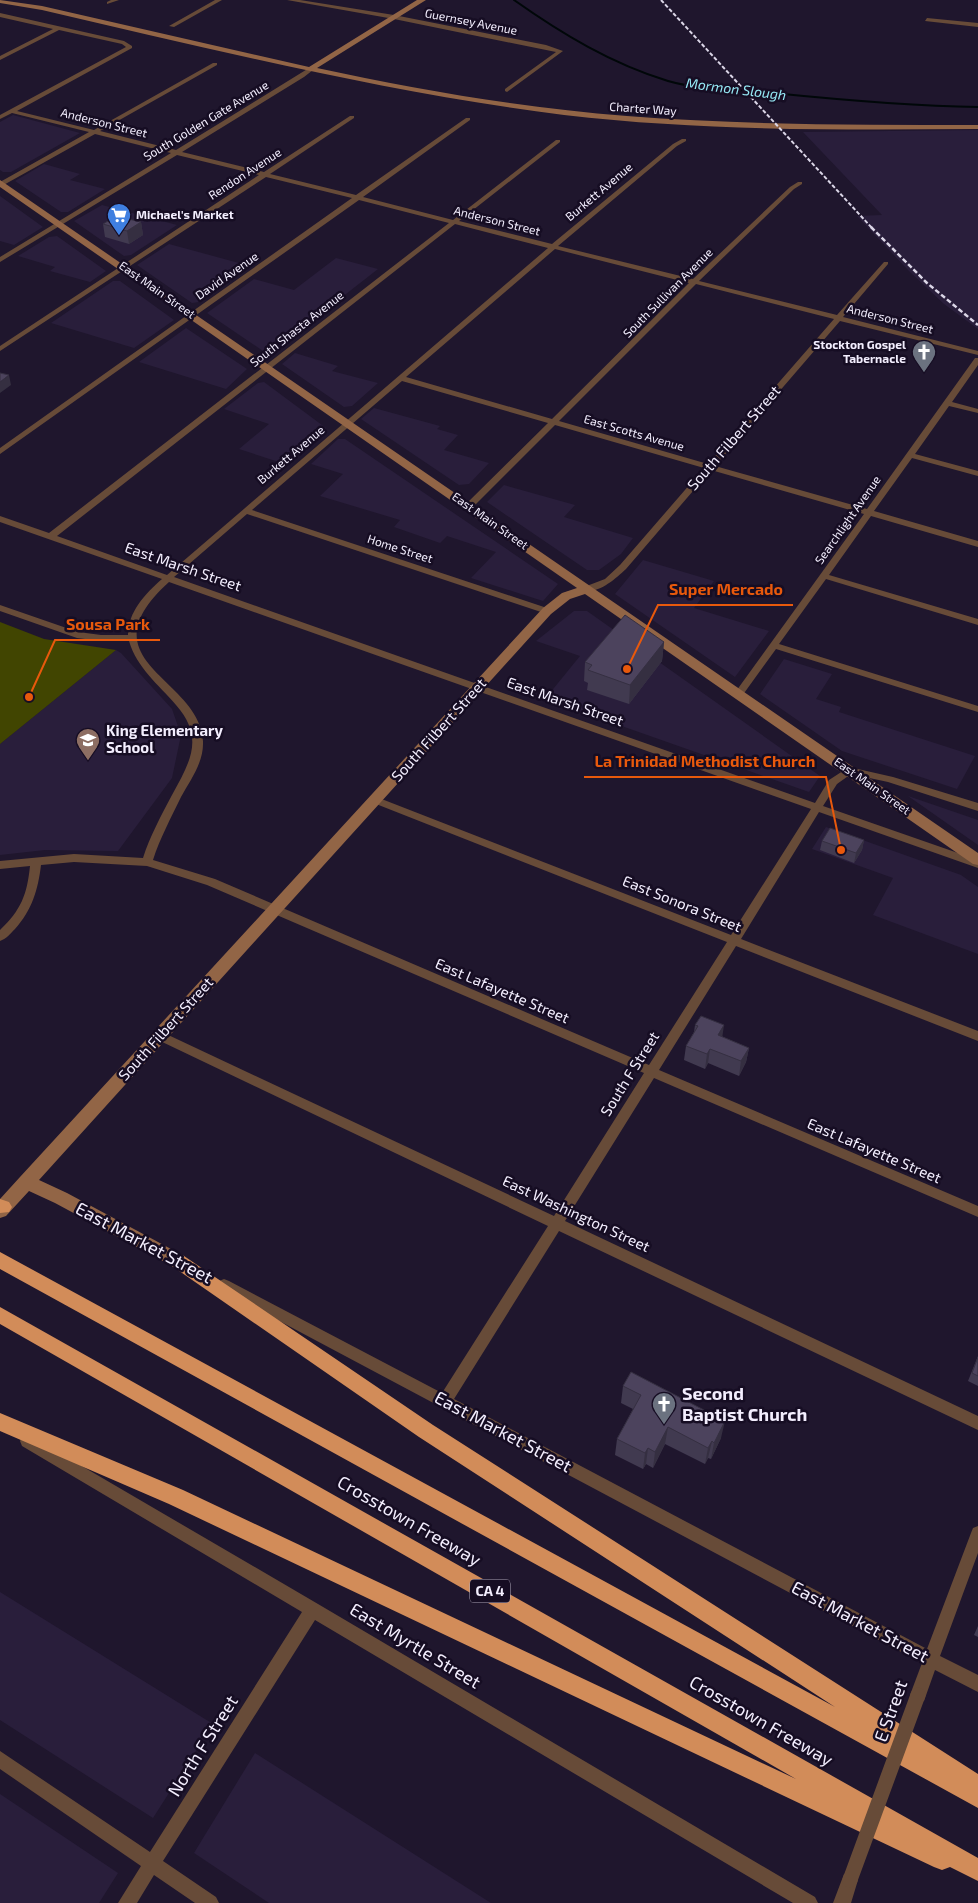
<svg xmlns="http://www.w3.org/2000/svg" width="978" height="1903" viewBox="0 0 978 1903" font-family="'Exo 2',sans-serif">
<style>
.built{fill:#291e3b}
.green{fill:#414501}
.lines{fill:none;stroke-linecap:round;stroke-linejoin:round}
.stream{stroke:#000709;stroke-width:2}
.street{fill:#674b38;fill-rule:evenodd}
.secondary{fill:#926546;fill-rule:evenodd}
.highway{fill:#d28c59;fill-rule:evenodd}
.rail-far1{stroke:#dbd6e7;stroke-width:2;stroke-dasharray:4 2;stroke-linecap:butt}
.rail{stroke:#dbd6e7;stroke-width:2.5;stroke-dasharray:5 2.5;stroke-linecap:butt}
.street-bridge{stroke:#674b38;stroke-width:15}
.wall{fill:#413a50}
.shaded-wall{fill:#352f41}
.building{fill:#4c435d;stroke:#352f41}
.labels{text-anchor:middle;stroke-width:5;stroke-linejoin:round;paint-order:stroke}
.far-street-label{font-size:12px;fill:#f3eefe;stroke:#160d23}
.far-poi-label{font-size:12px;font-weight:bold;fill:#f3eefe;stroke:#160d23;text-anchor:start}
.far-water-label{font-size:14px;font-style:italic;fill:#96eaf6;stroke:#160d23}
.shield{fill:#160d23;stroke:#b1aabc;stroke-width:1}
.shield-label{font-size:14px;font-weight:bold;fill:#f3eefe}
.street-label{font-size:15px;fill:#f3eefe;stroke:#160d23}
.poi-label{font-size:15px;font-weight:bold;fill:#f3eefe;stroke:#160d23;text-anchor:start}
.near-street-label{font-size:18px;fill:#f3eefe;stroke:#160d23}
.near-poi-label{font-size:18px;font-weight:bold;fill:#f3eefe;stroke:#160d23;text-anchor:start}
.leader{fill:none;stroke:#e8590c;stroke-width:2}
.callout-dot{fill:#e8590c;stroke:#160d23;stroke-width:2}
.callout-label{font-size:16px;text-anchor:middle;font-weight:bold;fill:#e8590c;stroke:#160d23;stroke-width:5;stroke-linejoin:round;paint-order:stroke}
</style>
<rect width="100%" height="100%" fill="#1f162d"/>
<path class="built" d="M13,115l67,18 -69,39h-8l-3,-2v-48z
M978,130v199l-34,-25 -35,-33 -52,-55 25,-1 -79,-83z
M44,164l36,10 -10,6 35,9 -37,23h-7l-46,-31z
M0,196l43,31 -29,18 -14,-4z
M102,205l75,20 -46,30 -7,1 -50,-35z
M57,236l49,35 -16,11 -40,-11 5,-4 -37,-11 31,-19z
M169,244l81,22 -51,36 -7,1 -55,-38z
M336,258l42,11 -105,82 -7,2 -59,-40 47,-34 40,11z
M113,281h7l54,39 -40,28 -83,-25z
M186,328l61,41 -21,20 -87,-27z
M295,353l43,13 -6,5 46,12 -26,23 -8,1 -62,-43z
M264,382l62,46 -41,36 -46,-15 30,-25 -45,-15 34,-26z
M374,408l66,18 -3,3 21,6 -14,15 45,13 -20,21 -10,1 -98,-66z
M338,439h7l213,145 -15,17 -72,-23 25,-26 -49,-16 -7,7 -46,-16 6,-7 -80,-24 23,-22 -32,-10z
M504,485l71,20 -11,12 69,21 -12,16 -22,16h-12l-100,-68z
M643,560l71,21 -20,27 75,23 -34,46 -120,-83z
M574,611h13l233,165 -11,16 -264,-93 35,-43 -44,-15z
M116,650l5,3 51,56 9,26 -9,43 -54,73 -73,-1 -45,5v-111z
M784,659l48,15 -16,25 25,8 -2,5 136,44 -18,33 -115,-38 -82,-57z
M908,796l70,24v25z
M826,827l135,48 17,12v67l-105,-39 20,-37 -81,-29z
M0,1592l213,132 -60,94 -153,-98z
M255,1753l236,150h-222l-75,-50z
M0,1794l118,79 -19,30h-99z"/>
<path class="green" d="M0,622l44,17 72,11 -116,94z"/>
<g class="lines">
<path class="stream" d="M514,0c48,34 98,64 154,81 35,10 70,8 105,12 69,7 136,13 205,14"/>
<path class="street" d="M111,0h8l-12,4v-2z
M215,0h7l-48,27 -5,-1z
M287,0h13l94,15 152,30 17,6 -56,41 -2,-1v-2l51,-37 -162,-33z
M0,13l124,28 8,5v2l-115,63 77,19 119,-67h4v2l-117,66 76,19 133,-82h4v2l-9,7 -122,75 82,20 86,-56h4v2l-84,56 86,21 110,-77h4v2l-107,77 90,23 103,-80h4v2l-101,79 93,23 121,-100 9,-5h4v2l-9,5 -119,100 135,33 97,-92 8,-5h4v2l-8,5 -95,92 138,34 47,-53h4v2l-45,53 135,34v4l-138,-34 -125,145 152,43 108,-151h3v7l-26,37 26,7v4l-29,-7 -34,48 63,17v5l-66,-18 -38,53 104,30v6l-107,-31 -42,59 149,44v6l-152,-46 -47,65 199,62v6l-202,-63 -34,47h-6l-2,-2 130,-180 -153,-44 -85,99c-11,10 -26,24 -42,22v-4l21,-8 15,-14 84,-97 -149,-43 -83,83h-6v-4l82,-81 -146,-42 -150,129 298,99v4h-6l-297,-99 -73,63 641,226 14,-23 20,-13 44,10 85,26v8l-90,-29 -37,-8 -14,10 -14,22 155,54v8l-159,-56 -78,127 237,92v10l-242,-95 -77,124 319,136v11l-324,-139 -89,143 413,195v14l-419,-199 -105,168 473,250 44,-116 2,-5 5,-2v27l-38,103 38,19v17l-43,-22 -11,31 -6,2 -6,-2 -2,-6 12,-32 -703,-374 -2,-4 2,-4 5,-2 5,2 213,112 106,-167 -392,-187 -2,-3 2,-3h8l390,183 90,-143 -437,-188 -60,-19 -73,-4 -33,3c-3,25 -9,45 -26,64 -5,5 -9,10 -15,12v-11c21,-20 27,-35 30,-64l-30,3v-8l74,-7 69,4c7,-22 18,-42 29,-63 18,-33 33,-57 4,-90 -18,-21 -39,-37 -47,-64h-28l-24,-3 -77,-27v-6l78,27 23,3h27c0,-23 17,-41 34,-56l-162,-57v-6l49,17 400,-310 -90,-23 -359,254v-6l352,-250 -86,-21 -266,174v-5l259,-171 -82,-20 -177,107v-5l171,-104 -76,-19 -95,53v-5l89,-50 -77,-19 -12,6v-4l126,-68 -4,-3 -63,-14 -59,30v-4l53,-27 -53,-12zM455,224l93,24 -381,327 -110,-39zM555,249l134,34 -137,136 -146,-42zM696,284l138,35 -126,145 -149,-43zM169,582l642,227 -80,126 -352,-137h-8l-1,2 1,2 356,140 -78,123 -434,-186 -62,-19c7,-22 18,-42 28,-63 10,-18 23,-35 22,-56 -3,-64 -122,-79 -34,-159z
M927,18l51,5v4l-53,-6z
M27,1434l291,170 497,293 3,6h-25l-478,-283 -152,241 53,36 3,6h-24l-41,-28 -17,28h-19l23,-37 -141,-97v-18l150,101 152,-240 -280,-166 -2,-5 2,-5z
M850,1872l6,2 2,6 -7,23h-18l11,-29z"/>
<path class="secondary" d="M0,0l42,6 267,61 108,-67h9l-109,68c102,22 206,40 310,48 117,9 234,9 351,9v4c-138,1 -277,2 -414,-14 -176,-22 -349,-65 -522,-105l-42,-7z
M0,180l978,673v12l-5,-1 -388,-270 -15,5 -19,15 -512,566 28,13 117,63 3,5 -3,5 -6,3 -6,-3 -117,-63 -26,-12 -23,25 -6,2v-19l20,-22 523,-569 19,-15 15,-5 -577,-401z"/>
<path class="highway" d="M0,1199l9,3 3,5 -3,5 -9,1z
M0,1252l835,455 -416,-270 -247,-171 -3,-5 3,-5 6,-3 6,3 249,169 545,349v34l-978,-539z
M0,1307l978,551v23l-28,-14 -8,3 -8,-3 -765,-363 -169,-73v-18l183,77 613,289 -796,-455z"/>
<path class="rail-far1" d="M661,0l211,228"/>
<path class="rail" d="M871,227l56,56 51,42"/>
<path class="street-bridge" d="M850,1880l68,-185"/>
</g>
<path class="wall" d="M141,222l2,13 -14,9 -24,-7 -2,-13z
M664,642l-2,19 -33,43 -42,-14 1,-7 -4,-2 1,-19z
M864,840l-2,10 -8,13 -34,-13 2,-9z
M695,1025l54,23 -3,14 -7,14 -31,-13 -3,6 -21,-9 2,-14 8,-14z
M978,1356v30l-10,-5z
M631,1372l90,66 -10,21 -3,-1 -3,6 -40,-20 -12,24 -7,-4 -3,5 -28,-14 2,-16 16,-30 -12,-6 2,-17z
M978,1626v11l-4,-2z"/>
<path class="shaded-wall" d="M141,222l2,13 -14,9 -2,-13z
M9,375l2,10 -11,8v-11z
M664,642l-2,19 -33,43 1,-19z
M864,840l-2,10 -8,13 2,-10z
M724,1025l-2,14 -4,-4z
M749,1048l-3,14 -7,14 2,-15z
M710,1049l-2,14 -3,6 2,-15z
M725,1421l-4,17 -10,21 3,-16z
M668,1427l-3,17 -12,24 2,-16z
M712,1441l-4,17 -3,6 3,-16z
M648,1448l-2,16 -3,5 2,-16z"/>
<path class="building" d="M116,216l25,6 -14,9 -24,-7z
M0,373l9,2 -9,7z
M625,615l39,27 -34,43 -42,-15 4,-5 -7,-3z
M830,828l34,12 -8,13 -34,-12z
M701,1016l23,9 -6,10 31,13 -8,13 -31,-12 -3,5 -21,-8 12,-20 -3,-1z
M978,1357v19l-6,-3z
M631,1372l94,49 -11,22 -2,-2 -4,7 -40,-21 -13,25 -7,-4 -3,5 -28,-14 24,-44 -18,-9z"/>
<defs>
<g id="supermarket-pin" transform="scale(1.25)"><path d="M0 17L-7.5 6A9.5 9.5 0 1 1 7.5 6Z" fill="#3f7fe0" stroke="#160d23"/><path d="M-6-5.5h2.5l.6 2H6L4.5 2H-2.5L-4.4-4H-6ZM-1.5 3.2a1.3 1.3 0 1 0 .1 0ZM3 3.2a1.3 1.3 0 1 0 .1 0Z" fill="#fff"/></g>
<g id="church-pin" transform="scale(1.25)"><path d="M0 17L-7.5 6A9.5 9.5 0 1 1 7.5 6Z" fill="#6b7280" stroke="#160d23"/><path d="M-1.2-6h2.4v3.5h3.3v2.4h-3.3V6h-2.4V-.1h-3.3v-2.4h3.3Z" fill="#fff"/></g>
<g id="school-pin" transform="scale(1.25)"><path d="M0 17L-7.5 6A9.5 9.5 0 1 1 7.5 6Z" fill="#8d6e63" stroke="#160d23"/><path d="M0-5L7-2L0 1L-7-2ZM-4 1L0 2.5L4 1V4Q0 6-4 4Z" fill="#fff"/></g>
</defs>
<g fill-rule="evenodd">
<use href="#supermarket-pin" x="119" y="215"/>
<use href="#church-pin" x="924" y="352"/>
<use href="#school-pin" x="88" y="740"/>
<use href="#church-pin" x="664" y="1404"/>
</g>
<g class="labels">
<g class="far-street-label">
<text transform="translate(471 22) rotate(11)" y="4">Guernsey Avenue</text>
<text transform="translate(643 109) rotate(4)" y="4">Charter Way</text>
<text transform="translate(206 121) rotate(-31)" y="4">South Golden Gate Avenue</text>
<text transform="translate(104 123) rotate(14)" y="4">Anderson Street</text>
<text transform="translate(245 174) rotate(-33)" y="4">Rendon Avenue</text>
<text transform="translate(599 192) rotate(-40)" y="4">Burkett Avenue</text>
<text transform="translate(497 221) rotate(14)" y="4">Anderson Street</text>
<text transform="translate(227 276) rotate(-35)" y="4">David Avenue</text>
<text transform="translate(157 290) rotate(35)" y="4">East Main Street</text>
<text transform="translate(668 293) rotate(-45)" y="4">South Sullivan Avenue</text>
<text transform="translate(890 319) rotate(14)" y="4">Anderson Street</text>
<text transform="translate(297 329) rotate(-38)" y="4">South Shasta Avenue</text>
<text transform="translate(634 433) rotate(16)" y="4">East Scotts Avenue</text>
<text transform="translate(291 455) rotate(-40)" y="4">Burkett Avenue</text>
<text transform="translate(848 520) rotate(-55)" y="4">Searchlight Avenue</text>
<text transform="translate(490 521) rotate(35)" y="4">East Main Street</text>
<text transform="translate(400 549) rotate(18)" y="4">Home Street</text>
<text transform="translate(872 786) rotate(35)" y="4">East Main Street</text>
</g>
<g class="far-poi-label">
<text x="136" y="219">Michael's Market</text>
<text x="906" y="349" text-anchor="end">Stockton Gospel<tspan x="906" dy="14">Tabernacle</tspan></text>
</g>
<g class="far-water-label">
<text transform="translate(736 89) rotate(7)" y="5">Mormon Slough</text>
</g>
<rect class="shield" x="470" y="1579.5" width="40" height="23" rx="4"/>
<g class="shield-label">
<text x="490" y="1596">CA 4</text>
</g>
<g class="street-label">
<text transform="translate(734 438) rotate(-49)" y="5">South Filbert Street</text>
<text transform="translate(183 567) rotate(19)" y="5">East Marsh Street</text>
<text transform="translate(565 702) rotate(19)" y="5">East Marsh Street</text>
<text transform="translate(439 730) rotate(-48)" y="5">South Filbert Street</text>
<text transform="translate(682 904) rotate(22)" y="5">East Sonora Street</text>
<text transform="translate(502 991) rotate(23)" y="5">East Lafayette Street</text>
<text transform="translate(166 1029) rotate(-48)" y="5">South Filbert Street</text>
<text transform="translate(630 1074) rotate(-58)" y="5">South F Street</text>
<text transform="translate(874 1151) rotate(23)" y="5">East Lafayette Street</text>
<text transform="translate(576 1214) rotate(25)" y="5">East Washington Street</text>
</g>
<g class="poi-label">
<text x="106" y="736">King Elementary<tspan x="106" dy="17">School</tspan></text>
</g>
<g class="near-street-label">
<text transform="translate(144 1243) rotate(28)" y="6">East Market Street</text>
<text transform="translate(503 1432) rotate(28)" y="6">East Market Street</text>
<text transform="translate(409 1521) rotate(30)" y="6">Crosstown Freeway</text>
<text transform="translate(860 1622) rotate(28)" y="6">East Market Street</text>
<text transform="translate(415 1646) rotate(31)" y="6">East Myrtle Street</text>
<text transform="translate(891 1711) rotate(-70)" y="6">E Street</text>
<text transform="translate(761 1721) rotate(30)" y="6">Crosstown Freeway</text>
<text transform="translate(203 1746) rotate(-58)" y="6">North F Street</text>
</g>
<g class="near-poi-label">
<text x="682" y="1400">Second<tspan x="682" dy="21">Baptist Church</tspan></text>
</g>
</g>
<path class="leader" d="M627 669L658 605H793M29 697L55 640H160M841 850L826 777H584"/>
<g class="callout-dot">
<circle cx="627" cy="669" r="5"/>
<circle cx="29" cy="697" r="5"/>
<circle cx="841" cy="850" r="5"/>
</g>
<g class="callout-label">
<text x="726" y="595">Super Mercado</text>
<text x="108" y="630">Sousa Park</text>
<text x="705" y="767">La Trinidad Methodist Church</text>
</g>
</svg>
